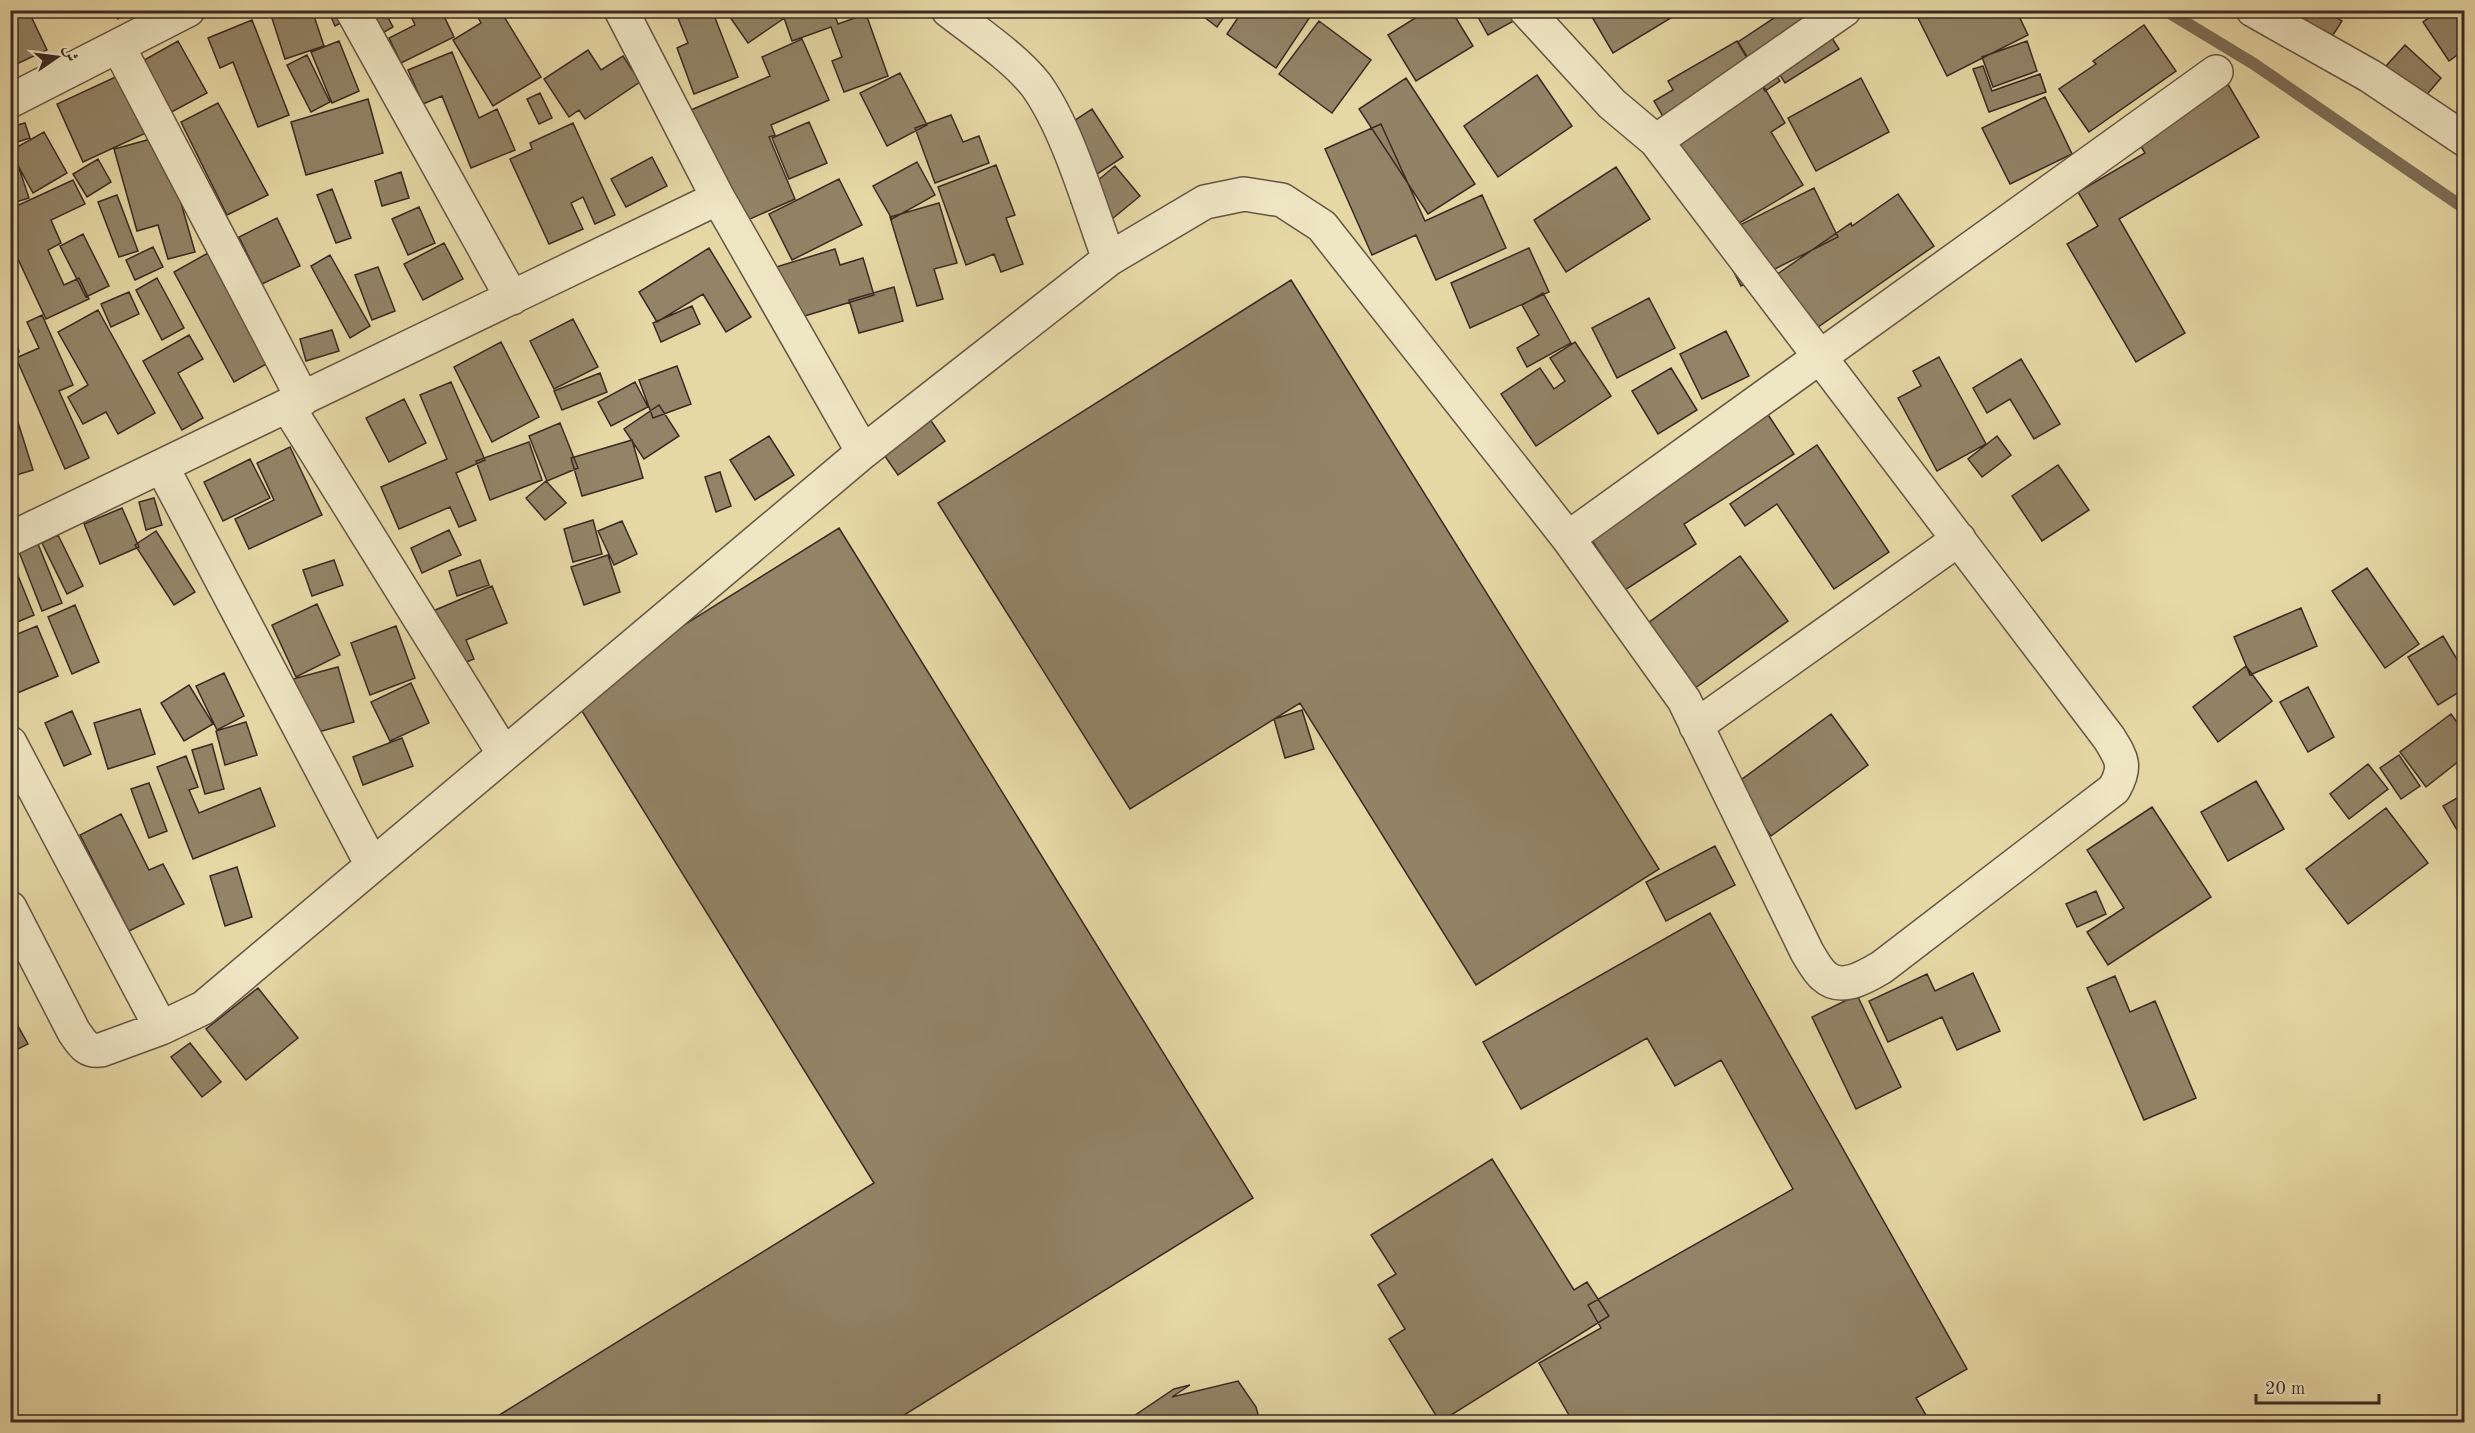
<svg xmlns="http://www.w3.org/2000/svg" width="2475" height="1433" viewBox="0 0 2475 1433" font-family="'Old Standard TT',Amiri,serif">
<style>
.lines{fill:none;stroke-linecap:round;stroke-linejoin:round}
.stream{stroke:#7e6f57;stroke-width:12}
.building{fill:#938467;stroke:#3a2a24;stroke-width:1.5}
.minor-casing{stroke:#655644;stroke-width:36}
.minor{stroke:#efe6c4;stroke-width:33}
</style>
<rect width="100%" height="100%" fill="#e6d8a5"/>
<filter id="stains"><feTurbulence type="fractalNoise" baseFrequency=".00333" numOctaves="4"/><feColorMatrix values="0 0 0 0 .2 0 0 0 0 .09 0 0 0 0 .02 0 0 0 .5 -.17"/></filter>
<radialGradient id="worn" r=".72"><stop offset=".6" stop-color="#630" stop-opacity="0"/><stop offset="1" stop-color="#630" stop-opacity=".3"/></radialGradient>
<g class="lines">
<path class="stream" d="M2165,10l89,54 210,144"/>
</g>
<path class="building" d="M10,10h18l19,40 -37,17z
M113,10h19l-14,9z
M274,10h38l12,36 -39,13 -15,-47z
M328,10h33l1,2 -27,14z
M370,10h14l9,17 -21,12z
M408,10h38l-4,2 12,25 -53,26 -12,-25 26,-13z
M474,10h26l41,67 -48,29 -40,-66 28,-17z
M682,10h30l26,67 -44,17 -17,-46 11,-5 -12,-30z
M725,10h71l-48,33z
M794,10h39l5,14 28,-10 22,62 -44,16 -12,-31 10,-4 -11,-30 -39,14 -9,-26z
M1195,10h34l-12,17z
M1243,10h58l9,7 -34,51 -49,-34z
M1428,10h23l22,36 -57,35 -28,-46z
M1474,10h41l4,8 -31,17z
M1588,10h96l-71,43z
M1786,10h28l25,39 -54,34 -17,-27 -15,10 -15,-24z
M1914,10h102l12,25 -81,41z
M2288,10h37l17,11 -11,17z
M2440,10h24v40l-15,11 -26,-39z
M252,20l37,95 -31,12 -25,-65 -13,6 -12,-30z
M1319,21l52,39 -39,53 -53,-39z
M2144,25l32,46 -87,61 -30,-43 37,-25 -3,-3z
M802,39l27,61 -58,25 4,10 -6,2 26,62 -54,24 -50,-113 79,-34 -8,-19z
M178,41l29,52 -41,22 -27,-52z
M339,41l20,50 -27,12 -21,-51z
M1737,41l48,82 -14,9 32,53 -92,55 -29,-91 -28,-48 19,-11 -5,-9z
M2027,41l10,30 -44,16 -11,-30z
M2405,45l36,33 -18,21 -37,-33z
M588,50l13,20 22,-14 17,26 -55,37 -6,-9 -10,7 -25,-38z
M452,52l27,66 18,-9 18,41 -44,18 -29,-72 -19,8 -15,-34z
M307,55l23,47 -19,10 -24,-47z
M1766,60l14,21 -15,10 -13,-21z
M1983,66l9,25 48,-17 6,18 -57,20 -16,-43z
M900,73l27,52 -40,21 -27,-53z
M122,74l26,58 -65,30 -26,-58z
M1537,75l35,51 -74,51 -34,-51z
M1406,78l69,106 -47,30 -69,-105z
M1861,78l28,54 -73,39 -28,-53z
M2226,81l33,56 -140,82 66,114 -49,29 -69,-118 31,-18 -20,-34 67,-39 -11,-18z
M540,93l12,25 -13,6 -12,-25z
M2045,97l27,57 -62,30 -28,-56z
M368,99l15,54 -77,22 -15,-53z
M218,103l50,92 -41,20 -46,-93z
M1092,109l31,48 -35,23 -31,-48z
M951,115l12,27 16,-6 10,27 -54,20 -20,-55z
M809,122l18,41 -38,16 -17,-41z
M25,123l5,15 -19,6 18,54 -19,6v-77z
M573,123l42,92 -20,9 -12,-27 -12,6 12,26 -34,15 -39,-85 22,-10 -2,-6z
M1381,124l44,97 57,-26 24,53 -70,32 -20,-45 -44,20 -47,-106z
M44,132l23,41 -34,20 -23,-42z
M162,136l33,116 -27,7 -10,-34 -21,6 -23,-82z
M652,157l15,29 -41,21 -15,-28z
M98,159l13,23 -24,15 -14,-23z
M917,162l18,33 -43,24 -19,-33z
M996,165l19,50 -9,3 17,46 -22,8 -7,-18 -28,11 -28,-78z
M1115,166l25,30 -45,37 -24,-30z
M1616,167l34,52 -84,53 -32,-52z
M401,172l8,26 -27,8 -7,-25z
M839,179l23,46 -70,35 -23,-46z
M73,180l12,24 -34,16 10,23 -13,7 16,35 15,-7 10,21 -43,20 -36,-77v-33z
M1814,188l24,49 -97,49 -25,-49z
M332,189l19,49 -15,5 -19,-48z
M1898,194l36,52 -143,100 -38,-55 98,-68 1,3z
M117,195l21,56 -19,6 -21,-55z
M939,203l18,60 -23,6 9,30 -26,7 -27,-89z
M419,207l16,36 -27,12 -16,-36z
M277,218l23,48 -38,18 -23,-47z
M83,234l26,52 -23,11 -26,-51z
M444,243l19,36 -40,21 -19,-36z
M153,247l10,20 -28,13 -9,-20z
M709,248l42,69 -25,15 -23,-38 -46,28 -18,-30z
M1529,248l20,44 -79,36 -19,-45z
M835,249l5,16 23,-7 11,37 -86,26 -15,-53z
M208,253l60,110 -34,19 -60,-110z
M330,255l40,71 -20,12 -39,-72z
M378,267l17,44 -23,9 -17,-45z
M157,278l27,50 -22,12 -26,-50z
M1291,280l368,589 -183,116 -176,-282 -170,106 -192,-306z
M894,287l9,34 -44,12 -10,-33z
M129,292l10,22 -28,13 -10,-23z
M1543,293l28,50 -44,24 -10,-19 22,-13 -17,-30z
M1649,298l26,50 -58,30 -25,-50z
M692,306l8,18 -39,18 -8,-19z
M98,310l57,103 -37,21 -12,-22 -23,12 -15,-27 20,-12 -30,-53z
M42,315l31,70 -14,6 30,67 -24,11 -49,-111 23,-10 -12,-26z
M573,319l25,48 -44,22 -24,-48z
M332,330l7,21 -33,10 -6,-22z
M1726,331l23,45 -47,23 -22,-45z
M14,332l5,20 -9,2v-21z
M189,335l14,24 -25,14 25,45 -21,12 -39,-69z
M501,342l38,75 -47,25 -38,-75z
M1575,342l36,54 -75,50 -35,-52 39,-26 14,21 11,-8 -15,-23z
M1939,357l47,87 -49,27 -39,-73 23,-12 -8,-15z
M2021,359l39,65 -26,15 -24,-40 -23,14 -14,-25z
M677,366l14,38 -38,14 -14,-38z
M1671,368l26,42 -39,24 -26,-43z
M600,373l7,19 -45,18 -8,-19z
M451,382l34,78 -29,13 20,47 -17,7 -9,-20 -51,22 -18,-42 66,-28 -27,-64z
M635,382l13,25 -37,19 -13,-24z
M10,397l23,73 -23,7z
M404,399l22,44 -37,19 -23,-44z
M1759,401l35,53 -110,70 12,20 -71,46 -36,-54 110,-71 -11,-17z
M659,405l20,31 -35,23 -20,-30z
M929,418l16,23 -47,34 -16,-23z
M560,423l18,45 -31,13 -18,-45z
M769,436l25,39 -39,25 -25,-40z
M1997,436l14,19 -29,22 -14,-18z
M632,440l11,38 -61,18 -11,-38z
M529,442l13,38 -52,20 -14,-39z
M1817,445l72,107 -55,37 -57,-85 -32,22 -15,-22z
M290,447l32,68 -73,34 -14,-30 39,-19 -17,-37z
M250,459l20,39 -47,23 -19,-39z
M2058,465l31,45 -47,31 -30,-45z
M720,472l11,34 -15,6 -11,-35z
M546,481l20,22 -21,17 -19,-22z
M154,498l8,27 -16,5 -7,-28z
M122,508l17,39 -39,17 -16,-40z
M593,520l9,34 -29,8 -9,-33z
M622,521l15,33 -23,11 -16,-34z
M839,528l414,670 -360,224h-405l386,-239 -302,-488z
M449,530l12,25 -39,18 -11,-25z
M156,531l39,61 -21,13 -39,-60z
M58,535l25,51 -16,8 -25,-51z
M38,544l24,59 -20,8 -23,-59z
M608,555l12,37 -36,13 -13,-38z
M10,556l24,59 -24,10z
M1740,556l48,65 -104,75 -47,-65z
M334,560l9,25 -31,11 -9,-26z
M480,560l9,25 -32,11 -8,-25z
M2367,568l52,76 -34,24 -53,-77z
M492,586l15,37 -41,17 8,19 -18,7 -23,-55z
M317,604l23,51 -44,22 -24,-52z
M75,605l24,57 -27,12 -24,-57z
M2301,608l16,38 -67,29 -16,-38z
M37,626l21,50 -48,20v-59z
M396,626l19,52 -45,17 -19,-52z
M2443,636l21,35v18l-26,16 -30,-48z
M2246,666l26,35 -54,41 -25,-35z
M338,667l16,55 -64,18 -16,-56z
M224,673l20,43 -27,14 -21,-44z
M411,683l18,40 -39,18 -19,-39z
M189,685l24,39 -29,17 -23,-38z
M2308,687l26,50 -26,15 -28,-50z
M140,709l15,45 -47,15 -14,-46z
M1302,710l12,39 -29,9 -11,-39z
M72,711l19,43 -27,12 -19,-43z
M1831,714l37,51 -97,71 -37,-51z
M2451,714l13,18v25l-38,30 -26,-35z
M246,722l11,33 -32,10 -9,-34z
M402,738l11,28 -50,19 -10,-28z
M212,744l12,45 -19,5 -13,-44z
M2399,755l21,31 -19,13 -21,-31z
M186,756l12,31 -9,3 10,23 61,-25 15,38 -82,33 -36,-92z
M2368,764l20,25 -39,30 -19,-25z
M2256,781l28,48 -56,32 -27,-49z
M149,783l18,48 -18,7 -18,-49z
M2464,794v48l-21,-36z
M2152,807l59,90 -103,68 -21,-33 37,-24 -37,-58z
M2386,808l42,55 -80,61 -42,-55z
M121,814l28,56 14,-6 21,40 -55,27 -49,-96z
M1715,846l20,39 -69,36 -20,-39z
M237,867l15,50 -27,9 -15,-50z
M2096,891l10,23 -29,13 -11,-23z
M1710,913l257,456 -51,29 14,24h-357l-34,-59 62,-35 -13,-23 205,-116 -72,-129 -46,26 -28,-48 -126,71 -38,-67z
M1973,973l27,58 -43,19 -15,-33 -54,25 -19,-41 58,-27 8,17z
M2115,976l15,36 25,-11 41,97 -52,22 -57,-132z
M258,988l40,50 -52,42 -40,-51z
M1857,995l44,92 -45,22 -44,-92z
M10,1012l18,32 -18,9z
M190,1043l31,39 -19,15 -31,-40z
M1492,1159l82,131 13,-8 22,34 -169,106 -51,-83 16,-10 -27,-44 18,-11 -25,-39z
M1238,1381l18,26 4,15h-135l49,-33 16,-4 -18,12z"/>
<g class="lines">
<g class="minor-casing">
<path id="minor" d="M352,10l160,288
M621,10l97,188 145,254
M948,10c28,22 67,48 88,75 32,44 54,123 73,174
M2253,10l117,66 94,63
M118,46l185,353
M10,101l178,-91
M1656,141l188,-131
M288,407l216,347
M162,467l210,398
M1568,538l648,-466
M10,539l708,-341
M1696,726l263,-187
M10,743l151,285 42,-20 660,-556 246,-193 96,-57 39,-8 38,6 40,26 246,312 116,162 123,252c5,8 10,18 17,24 17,16 41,1 58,-9l232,-178c13,-23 8,-30 -5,-51l-453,-597 -44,-37 -86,-94
M10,908l64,124c8,11 12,20 27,18l60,-22"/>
</g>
<use href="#minor" class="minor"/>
</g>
<rect width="2475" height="1433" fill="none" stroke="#e6d8a5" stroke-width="36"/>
<rect x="12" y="12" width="2451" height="1409" fill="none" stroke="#3a2a24" stroke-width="3"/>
<rect x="18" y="18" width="2439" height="1397" fill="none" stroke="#3a2a24" stroke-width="1.5"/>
<g transform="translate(57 57) rotate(76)" stroke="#efe6c4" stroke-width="4.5" paint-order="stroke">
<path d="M0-4.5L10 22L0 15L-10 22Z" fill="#3a2a24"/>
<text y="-9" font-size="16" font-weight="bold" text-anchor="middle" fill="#3a2a24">ش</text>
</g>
<path d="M2256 1394v9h123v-9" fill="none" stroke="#3a2a24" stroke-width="3"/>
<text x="2265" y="1394" font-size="18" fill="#3a2a24" stroke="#efe6c4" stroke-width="4.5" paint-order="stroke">20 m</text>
<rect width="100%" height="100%" filter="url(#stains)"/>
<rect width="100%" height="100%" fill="url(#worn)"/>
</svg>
